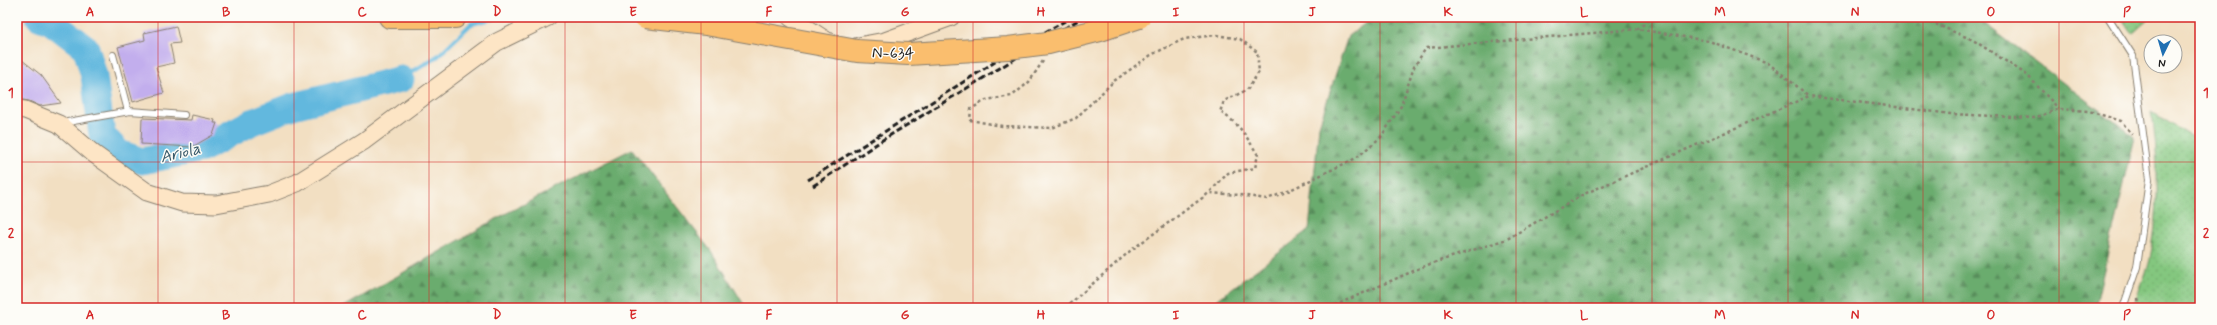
<svg xmlns="http://www.w3.org/2000/svg" width="2217" height="325" viewBox="0 0 2217 325" font-family="Mynerve,sans-serif">
<style>
.grass{fill:url(#grass-dots);stroke:#50724e}
.forest{fill:url(#forest-firs);stroke:#446445}
.lines{fill:none;stroke-linecap:round;stroke-linejoin:round}
.stream{stroke:#62b8de;stroke-width:4.5}
.river{stroke:#62b8de;stroke-width:27}
.building{fill:#c2aeed}
.lane-casing{stroke:#877e6f;stroke-width:8}
.secondary-casing{stroke:#877e6f;stroke-width:19}
.highway-casing{stroke:#877e6f;stroke-width:24}
.path{stroke:#877e6f;stroke-width:2.5;stroke-dasharray:3 3;stroke-linecap:butt}
.lane{stroke:#fff;stroke-width:6}
.secondary{stroke:#fde5c5;stroke-width:17}
.highway{stroke:#fabe6e;stroke-width:22}
.rail{stroke:#1c1c1c;stroke-width:3;stroke-dasharray:6 3;stroke-linecap:butt}
.highway-bridge-casing{stroke:#877e6f;stroke-width:24;stroke-linecap:butt}
.highway-bridge{stroke:#fabe6e;stroke-width:22}
.grid{fill:none;stroke:#d62828;stroke-width:1;stroke-opacity:0.55}
.labels{text-anchor:middle;stroke-width:3;stroke-linejoin:round;paint-order:stroke}
.street-label{font-size:16px;fill:#1c1c1c;stroke:#fdfcf7}
.water-label{font-size:17px;font-style:italic;fill:#385a6a;stroke:#fdfcf7}
.neatline{fill:none;stroke:#d62828;stroke-width:1.5}
.grid-label{font-size:13px;text-anchor:middle;font-weight:bold;fill:#d62828}
</style>
<defs>
<pattern id="grass-dots" width="8" height="8" patternUnits="userSpaceOnUse"><rect width="8" height="8" fill="#84c77f"/><path d="M2 2h.1M6 6h.1" fill="none" stroke="#71aa6d" stroke-width="1.8" stroke-linecap="round"/></pattern>
<pattern id="forest-firs" width="22" height="20" patternUnits="userSpaceOnUse"><rect width="22" height="20" fill="#6bac6e"/><path d="M5 1l3.5 6h-7zM16 11l3.5 6h-7z" fill="#578b5a"/></pattern>
</defs>
<rect width="100%" height="100%" fill="#fdfcf7"/>
<filter id="ink" filterUnits="userSpaceOnUse"><feTurbulence type="fractalNoise" baseFrequency=".025" numOctaves="2"/><feDisplacementMap in="SourceGraphic" scale="8" xChannelSelector="R" yChannelSelector="G"/><feConvolveMatrix kernelMatrix="1 2 1 2 8 2 1 2 1" color-interpolation-filters="sRGB"/></filter>
<filter id="wash" filterUnits="userSpaceOnUse"><feTurbulence type="fractalNoise" baseFrequency=".012" numOctaves="4" result="noise"/><feDisplacementMap in="SourceGraphic" scale="16" xChannelSelector="R" yChannelSelector="G"/><feGaussianBlur stdDeviation="0.9" result="paint"/><feColorMatrix in="noise" values="0 0 0 0 0 0 0 0 0 0 0 0 0 0 0 0 0 1.4 0 .05"/><feComposite in="paint" operator="in"/></filter>
<g filter="url(#wash)">
<rect width="100%" height="100%" fill="#f2dfc2"/>
<path class="grass" d="M2121,17h30l-19,17z
M2152,112l48,30v166h-68c7,-18 16,-37 19,-55 9,-47 7,-94 1,-141z"/>
<path class="forest" d="M1374,17h602l159,120 -40,171h-889l103,-78 10,-104 29,-90z
M632,149l79,102 35,57h-404l161,-93z"/>
<g class="lines">
<path class="stream" d="M401,79l37,-23 33,-32 28,-7"/>
<path class="river" d="M39,17l11,4 36,27 8,28 8,59 17,18 23,8 60,-12 50,-27 41,-16 108,-27"/>
</g>
<g id="blocks">
<path class="building" d="M176,26l4,17 -10,1 4,19 -18,4 8,26 -31,9 -15,-55 27,-7 -1,-7z
M17,56l24,19 20,28 -21,3 -11,-5 -12,-2z
M192,115l23,5 -1,3h3l-4,12 -21,12 -51,-3 1,-26 49,2z"/>
</g>
</g>
<g filter="url(#ink)">
<use href="#blocks" fill-opacity="0" stroke="#877e6f" stroke-width="1"/>
<g class="lines">
<g class="lane-casing">
<path id="lane" d="M2108,17l25,39 16,124 -12,87 -14,41
M113,55l15,56
M62,123l68,-12 54,4"/>
</g>
<g class="secondary-casing">
<path id="secondary" d="M790,17l37,24 5,1
M858,46l27,-5 66,-24
M17,109l8,1 34,14 35,30 53,38 35,11 34,1 53,-10 28,-11 67,-42 133,-99 51,-25"/>
</g>
<g class="highway-casing">
<path id="highway" d="M390,17h65"/>
</g>
<path class="path" d="M1654,17l-17,12 72,12 59,22 41,33
M1919,17l54,23 54,35 32,34
M1043,61l-14,21 -17,14 -26,4 -15,9 -1,11 32,6 50,2 24,-10 38,-37 37,-26 33,-16 32,-4 24,4 17,13 2,20 -12,18 -23,11 -4,11c20,12 26,24 38,43l-3,13 -27,5 -19,20
M2138,298l2,10
M1065,308l65,-57 79,-58 31,2 27,4 19,-7 70,-34 25,-21 20,-31 13,-39 12,-19 211,-19
M1329,308l98,-43 80,-26 77,-45 225,-98 142,18 83,4 25,-9 30,2 32,10 11,13"/>
<use href="#lane" class="lane"/>
<use href="#secondary" class="secondary"/>
<use href="#highway" class="highway"/>
<path class="rail" d="M808,180l214,-135 50,-28
M813,186l71,-47 199,-122"/>
<g class="highway-bridge-casing">
<path id="highway-bridge" d="M645,17l61,7 151,27 51,3 100,-6 40,-5 52,-13 39,-13"/>
</g>
<use href="#highway-bridge" class="highway-bridge"/>
</g>
</g>
<path class="grid" d="M158,17v291M294,17v291M429,17v291M565,17v291M701,17v291M837,17v291M973,17v291M1108,17v291M1244,17v291M1380,17v291M1516,17v291M1652,17v291M1788,17v291M1923,17v291M2059,17v291M17,162h2183"/>
<g class="labels">
<g class="street-label">
<text transform="translate(893 52) rotate(2)" y="6">N-634</text>
</g>
<g class="water-label">
<text transform="translate(180 152) rotate(-14)" y="6">Ariola</text>
</g>
</g>
<rect width="2217" height="325" fill="none" stroke="#fdfcf7" stroke-width="44"/>
<g transform="translate(2163 54) rotate(185)"><circle r="19" fill="#fdfcf7" stroke="#a3a29f"/>
<path d="M0-3L7 15L0 10L-7 15Z" fill="#1f6fb2"/>
<text y="-6" font-size="11" font-weight="bold" text-anchor="middle" fill="#1c1c1c">N</text>
</g>
<rect x="22" y="22" width="2173" height="281" class="neatline"/>
<g class="grid-label">
<text x="90" y="16">A</text>
<text x="226" y="16">B</text>
<text x="362" y="16">C</text>
<text x="497" y="16">D</text>
<text x="633" y="16">E</text>
<text x="769" y="16">F</text>
<text x="905" y="16">G</text>
<text x="1041" y="16">H</text>
<text x="1176" y="16">I</text>
<text x="1312" y="16">J</text>
<text x="1448" y="16">K</text>
<text x="1584" y="16">L</text>
<text x="1720" y="16">M</text>
<text x="1855" y="16">N</text>
<text x="1991" y="16">O</text>
<text x="2127" y="16">P</text>
<text x="11" y="97">1</text>
<text x="2206" y="97">1</text>
<text x="11" y="237">2</text>
<text x="2206" y="237">2</text>
<text x="90" y="319">A</text>
<text x="226" y="319">B</text>
<text x="362" y="319">C</text>
<text x="497" y="319">D</text>
<text x="633" y="319">E</text>
<text x="769" y="319">F</text>
<text x="905" y="319">G</text>
<text x="1041" y="319">H</text>
<text x="1176" y="319">I</text>
<text x="1312" y="319">J</text>
<text x="1448" y="319">K</text>
<text x="1584" y="319">L</text>
<text x="1720" y="319">M</text>
<text x="1855" y="319">N</text>
<text x="1991" y="319">O</text>
<text x="2127" y="319">P</text>
</g>
</svg>
